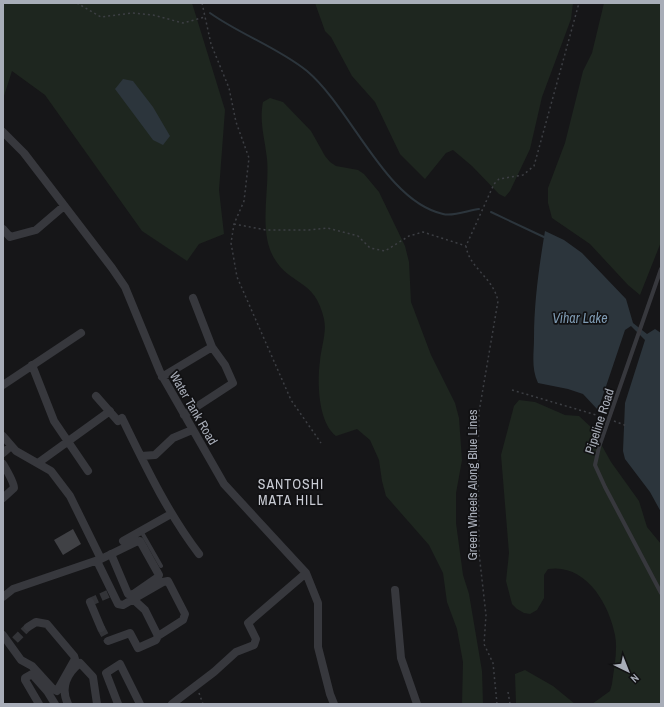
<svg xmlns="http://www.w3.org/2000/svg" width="664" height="707" viewBox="0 0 664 707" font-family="'Archivo Narrow',sans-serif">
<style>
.green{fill:#1e261f}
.water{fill:#2c353c}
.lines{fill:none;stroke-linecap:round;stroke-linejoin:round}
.stream{stroke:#2c353c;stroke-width:2}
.building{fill:#404145}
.street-tunnel{stroke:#333438;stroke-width:8;stroke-dasharray:8 4;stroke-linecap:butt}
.path{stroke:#3d3f44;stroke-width:1.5;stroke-dasharray:2 3;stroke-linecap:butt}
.lane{stroke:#37383d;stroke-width:4}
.street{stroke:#37383d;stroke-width:8}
.labels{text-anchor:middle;stroke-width:3.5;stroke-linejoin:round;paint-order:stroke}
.street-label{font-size:13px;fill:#a8adb8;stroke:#111113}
.water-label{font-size:14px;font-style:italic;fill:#7f9bb3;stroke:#111113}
.neighbourhood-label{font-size:14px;letter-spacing:1px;fill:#c9ccd4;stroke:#111113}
</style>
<rect width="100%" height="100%" fill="#161618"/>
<path class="green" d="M3,3h189l33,107 -6,80 5,44 -25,10 -12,17 -45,-30 -97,-136 -33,-24 -9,28z
M315,3h258l-2,16 -29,78 -12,52 -20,42 -5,6 -6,-3 -27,-28 -19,-16 -7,3 -21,26 -25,-25 -25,-52 -23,-26 -21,-39 -6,-6z
M604,3h57v239l-21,53 -12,-10 -38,-41 -38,-26 -4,-15v-15l17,-45 18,-72 9,-18z
M270,98l13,4 28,29 14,25 5,6 6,4 22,4 6,4 15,18 26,54 4,16 2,40 20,53 24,48 4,15 3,42 -6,33v30l7,52 6,19 13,77 1,33h-21l1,-42 -6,-33 -10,-27 -4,-29 -14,-28 -43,-49 -4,-15 -3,-21 -9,-20 -13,-11 -21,7c-18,-14 -19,-54 -16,-75 1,-13 7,-29 4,-42 -9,-41 -34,-33 -50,-61 -16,-27 -4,-69 -7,-99 -2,-20 -8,-37 -4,-57z
M519,400l16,2 30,13 14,1 13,12 19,34 28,39 8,26 14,17v160h-69l18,-13 2,-7c2,-16 6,-34 3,-49 -6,-32 -30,-72 -67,-66l-4,6v23l-7,12 -7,4 -6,-1 -7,-4 -5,-5 -6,-23 3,-28 -8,-98 13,-49z
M525,670l28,16 22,18h-59l-1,-30z"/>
<path class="water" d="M123,79l10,2 20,26 17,29 -7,9 -10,-5 -38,-51z
M545,231l19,9 18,13 44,46 7,24 14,11 8,-5 6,4v179l-11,-20 -25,-33 -2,-8 2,-48 20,-63 -14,-14 -6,4 -27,80 -15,-16 -15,-5 -30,-6c-7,-15 -4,-29 -4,-45 0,-36 5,-71 11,-107z"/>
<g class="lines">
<path class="stream" d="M210,13c31,22 67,34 97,58 45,38 78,130 136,143 10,3 26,-4 36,-5
M491,212l55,26"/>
</g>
<path class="building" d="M73,529l8,15 -18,11 -9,-15z"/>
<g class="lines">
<path class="street-tunnel" d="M90,602l18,-8
M101,628l7,13
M15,640l13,-13"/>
<path class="path" d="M77,3l24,14 31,-4 21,2 30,8 22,-6
M202,3l9,41 18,44 7,34 13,36 -5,43 -10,23 -3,19 6,34 54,123 30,43
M234,224l32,6h43l18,-2 31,8 12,12 15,3 24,-15 14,-4 43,14
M512,390l91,27
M614,421l13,5
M508,692l2,12
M199,693l4,11
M497,704l-4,-41 -9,-19 2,-29 -7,-62 -1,-96 1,-45 19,-111c-5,-24 -29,-33 -32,-55l28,-62 5,-5 24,-4 11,-9 45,-163"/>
<path class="lane" d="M661,269l-62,178 -4,18 10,22 56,106
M141,531l20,35"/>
<path class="street" d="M3,132l21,21 88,115 13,19 35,85 64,112 82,89 12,30v44l12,47 4,10
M3,229l7,8 26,-7 28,-24
M32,365l22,56 34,50
M162,377l50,-30
M3,385l78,-52
M96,396l22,25 4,-3c23,47 45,94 77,136
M184,415l49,-32 -8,-18 -13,-18 -19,-49
M3,436l13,15 35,20 19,25 31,63 -88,30 -10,8
M3,453l8,-7
M141,456l14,-1 18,-17 19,-8
M38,463l72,-52
M3,464c3,5 11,19 11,24l-11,10
M123,541l48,-27
M101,559l35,-17 4,-1 19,34 -1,2 -26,18 -4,-1 -17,-40
M97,561l21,43 5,1 40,-23 5,-1 17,33 -2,6 -25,16 -2,4 -18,8 -8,-15 -22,8
M395,590l6,68 16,46
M134,600l11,10 13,26
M90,602l11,26
M3,635l18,25 11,6 20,22 5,3 18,-32 -1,-3 -27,-32 -11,-2 -8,5
M39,704l-14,-24v-2l7,-4 15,17 8,13
M68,704c-8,-16 -1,-31 12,-41l13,14 4,27
M118,704l-12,-31 14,-9 20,40
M172,704l42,-32 22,-20 18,-7 2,-6 -8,-16 58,-50"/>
</g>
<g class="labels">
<g class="street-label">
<text transform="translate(194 408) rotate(60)" y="5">Water Tank Road</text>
<text transform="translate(599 421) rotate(-72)" y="5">Pipeline Road</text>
<text transform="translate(472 485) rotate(-90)" y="5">Green Wheels Along Blue Lines</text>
</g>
<g class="water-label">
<text x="580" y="323">Vihar Lake</text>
</g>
<g class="neighbourhood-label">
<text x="291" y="489">SANTOSHI<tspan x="291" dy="16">MATA HILL</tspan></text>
</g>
</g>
<rect width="664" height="707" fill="none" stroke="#a8adb8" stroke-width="8"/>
<g transform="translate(628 671) rotate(137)" stroke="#111113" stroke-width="3" paint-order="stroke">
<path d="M0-3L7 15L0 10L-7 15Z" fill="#a8adb8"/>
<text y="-6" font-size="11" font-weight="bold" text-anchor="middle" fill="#a8adb8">N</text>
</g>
</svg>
